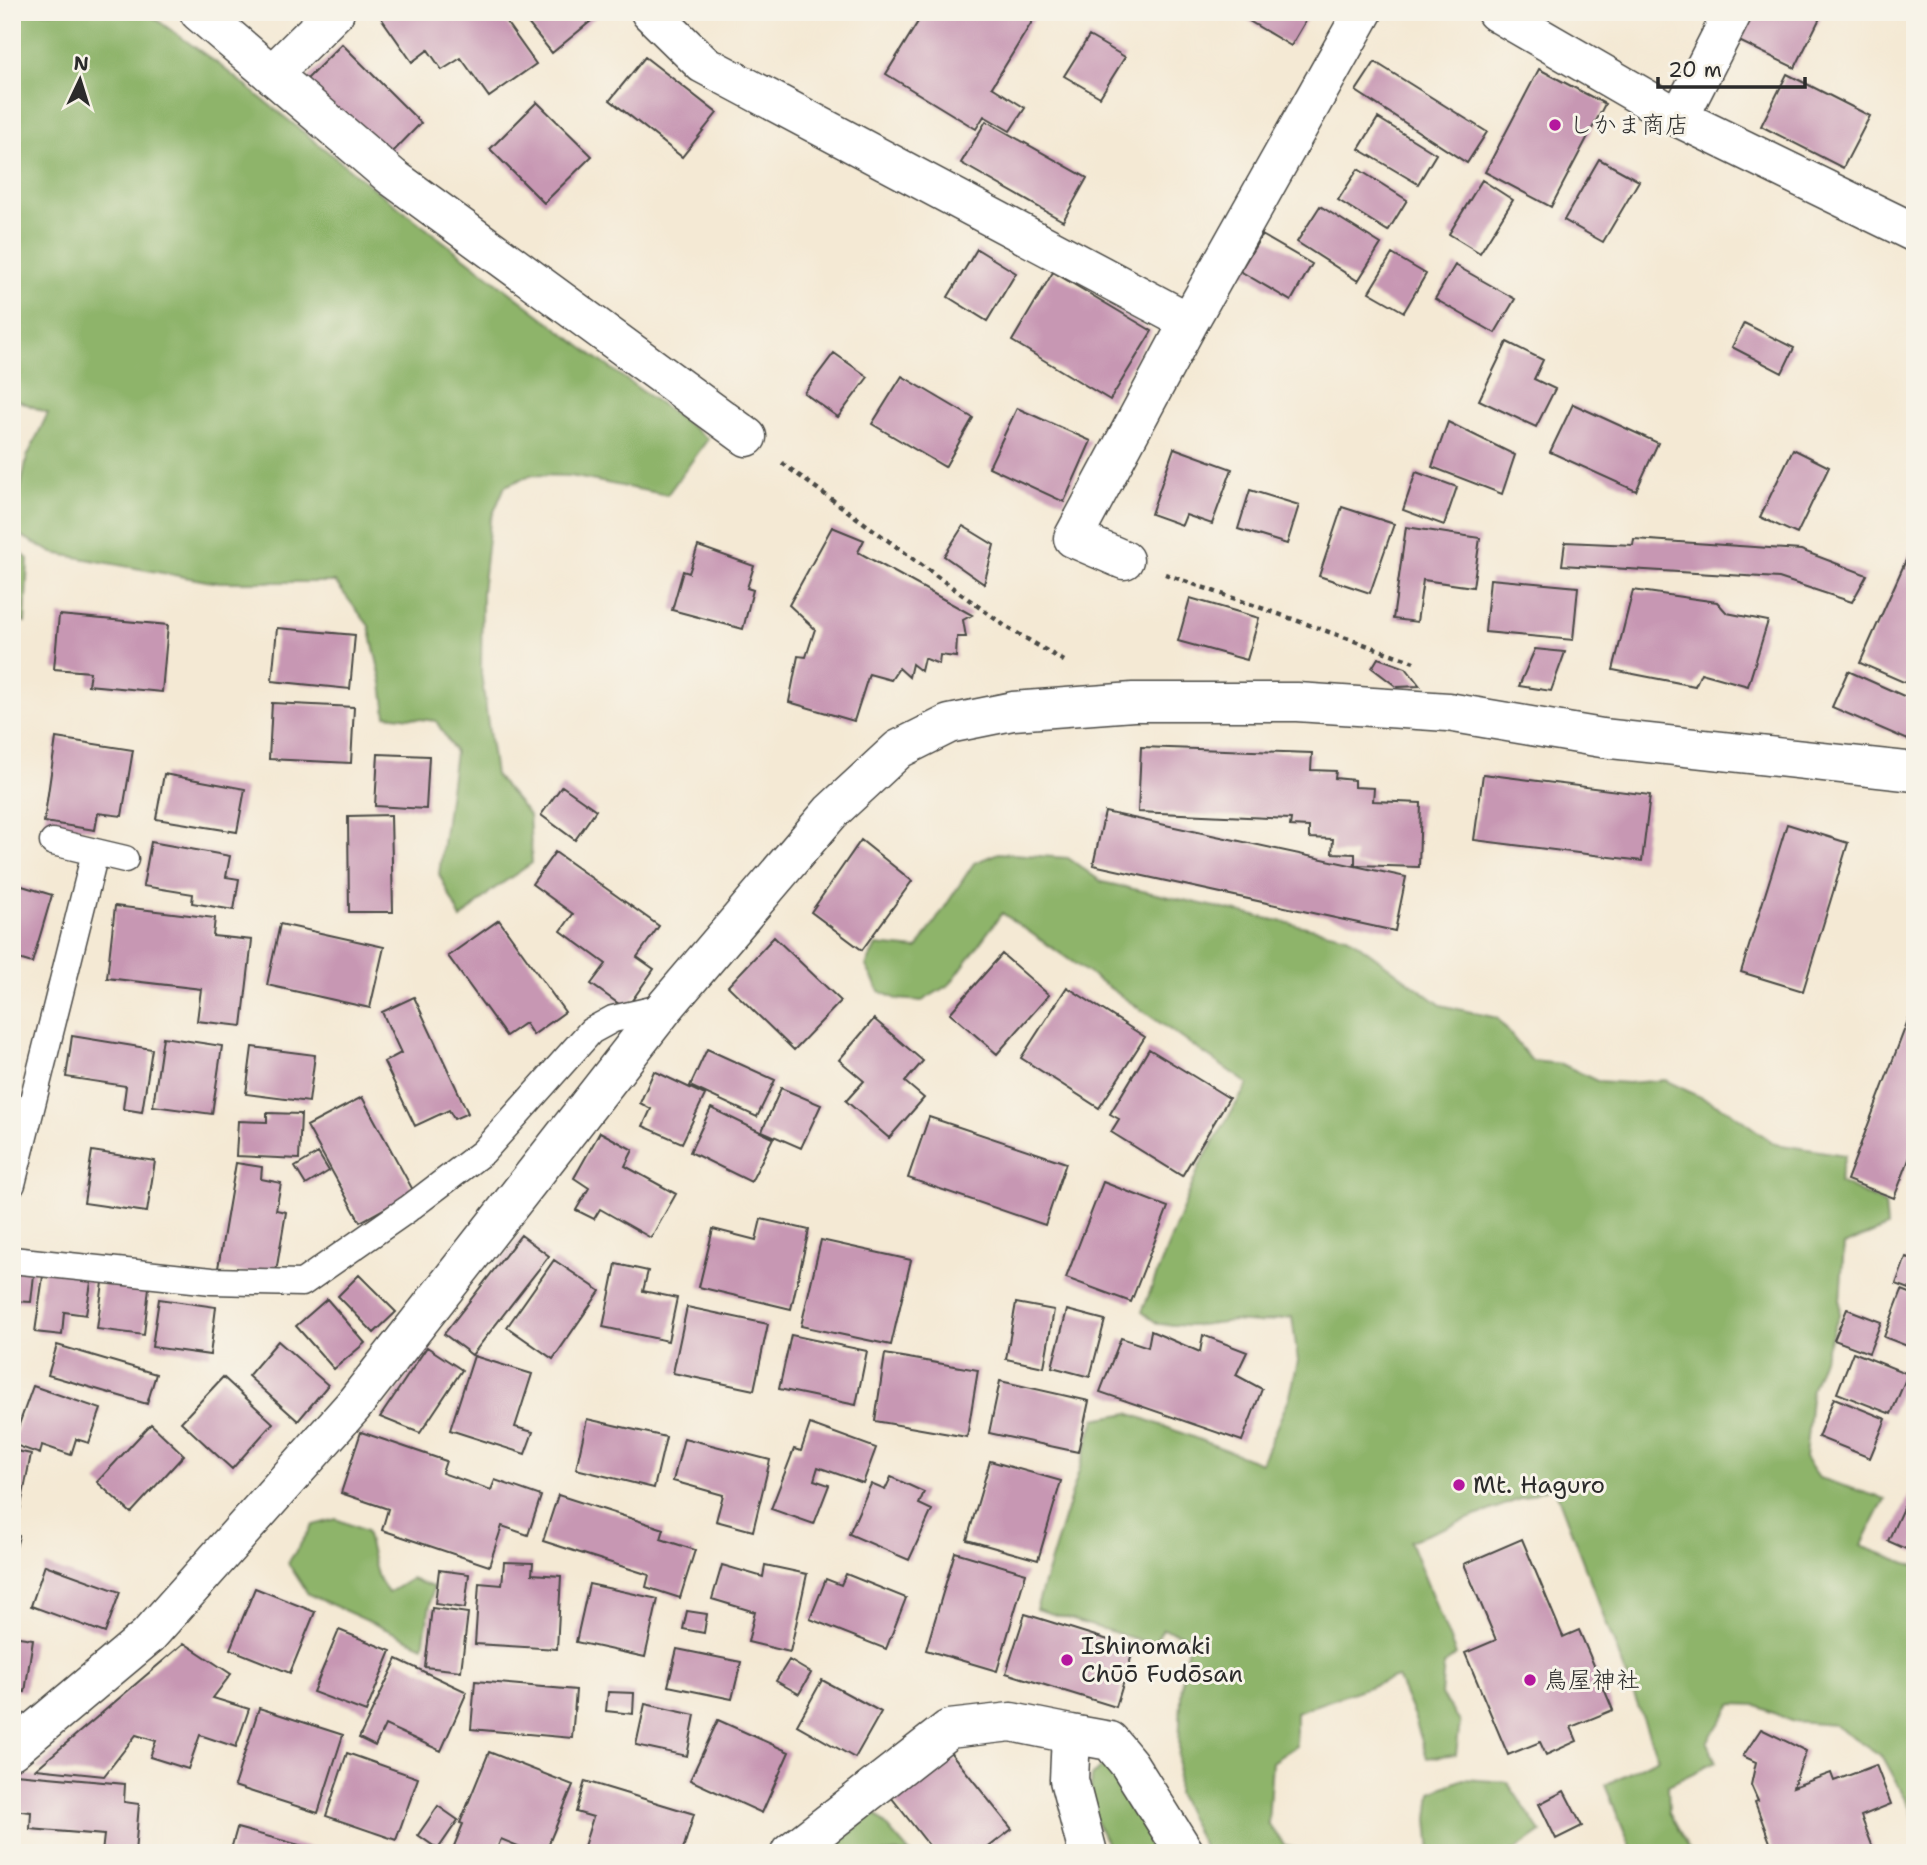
<svg xmlns="http://www.w3.org/2000/svg" width="1927" height="1865" viewBox="0 0 1927 1865" font-family="'Shantell Sans','Klee One',sans-serif">
<style>
.forest{fill:#8eb46a;stroke:#5c704a;stroke-width:2}
.building{fill:#c797b3}
.lines{fill:none;stroke-linecap:round;stroke-linejoin:round}
.service-casing{stroke:#494844;stroke-width:29}
.minor-casing{stroke:#494844;stroke-width:41}
.path{stroke:#494844;stroke-width:4.5;stroke-dasharray:5 5;stroke-linecap:butt}
.service{stroke:#fff;stroke-width:26}
.minor{stroke:#fff;stroke-width:38}
.poi-dot{fill:#b5179e;stroke:#f7f3e8;stroke-width:2.5}
.labels{text-anchor:middle;stroke-width:6;stroke-linejoin:round;paint-order:stroke}
.poi-label{font-size:24px;fill:#2b2b2b;stroke:#f7f3e8;text-anchor:start}
</style>
<rect width="100%" height="100%" fill="#f7f3e8"/>
<filter id="ink" filterUnits="userSpaceOnUse"><feTurbulence type="fractalNoise" baseFrequency=".0143" numOctaves="2"/><feDisplacementMap in="SourceGraphic" scale="14" xChannelSelector="R" yChannelSelector="G"/><feConvolveMatrix kernelMatrix="1 2 1 2 8 2 1 2 1" color-interpolation-filters="sRGB"/></filter>
<filter id="wash" filterUnits="userSpaceOnUse"><feTurbulence type="fractalNoise" baseFrequency=".00686" numOctaves="4" result="noise"/><feDisplacementMap in="SourceGraphic" scale="28" xChannelSelector="R" yChannelSelector="G"/><feGaussianBlur stdDeviation="1.57" result="paint"/><feColorMatrix in="noise" values="0 0 0 0 0 0 0 0 0 0 0 0 0 0 0 0 0 1.4 0 .05"/><feComposite in="paint" operator="in"/></filter>
<g filter="url(#wash)">
<rect width="100%" height="100%" fill="#f4e9d4"/>
<path class="forest" d="M12,12h134l75,54 147,118 223,170 117,85 -41,56 -97,-19 -39,-1 -26,11 -15,35 -8,71 -1,81 14,102 34,40 3,48 -41,28 -30,28 -22,-45 16,-122 -19,-31 -50,-6 -4,-32 -13,-57 -34,-44h-123l-159,-29 -41,-22 15,-74 21,-44 -36,-15z
M12,545l16,14 -3,63 -13,-3z
M998,853l70,5 34,24 245,54 94,69 56,13 35,43 30,3 35,17 31,2 37,-3 63,30 47,34 70,11 -6,27 46,22 2,23 -43,18 -5,70 -27,73 -7,70 14,20 66,21 -24,47 54,20v260l-3,-16 -29,-53 -48,-32 -41,-3 -39,-17 -23,-1 -25,38 9,20 -48,23 1,27 22,41h-58l-28,-68 53,-27 -104,-272 -144,55 46,114 -12,10 -3,30 19,27 -4,32 -29,4 -13,-42 -17,-39 -101,35v34l-24,16 -4,61 17,23 30,7h-109l-29,-60 5,-117 8,-39 -27,-8 -10,15 -117,-35 59,-190 34,-6 132,50 29,-67 8,-35 -6,-44 -33,6 -27,-2 -41,5 -33,-2 -16,-12 58,-147 48,-81 -246,-171 -52,71 -28,17 -26,-2 -17,-8 -13,-25 10,-21 41,4 57,-86z
M336,1519l30,12 11,44 11,18 23,-14 22,8 -10,59 -115,-52 -20,-31 25,-38z
M1105,1762l61,91h-55l-22,-46 3,-31z
M1463,1779l44,3 34,50 -30,21h-80l-3,-34 3,-27z
M874,1812l36,41h-85z"/>
<g id="blocks">
<path class="building" d="M377,12h122l37,52 -47,33 -28,-39 -19,12 -14,-20 -16,12z
M519,12h83l-50,41z
M924,12h114l-46,75 33,21 -15,23 -26,-15 -8,13 -90,-55z
M1248,12h63l-20,34 -47,-28z
M1753,12h70l-28,56 -56,-27z
M1089,36l36,21 -25,40 -36,-21z
M342,44l79,79 -37,38 -80,-79z
M645,57l72,56 -35,44 -72,-57z
M1375,62l112,70 -20,31 -111,-72z
M1539,69l66,35 -54,103 -66,-35z
M1787,74l83,42 -27,52 -82,-42z
M537,102l55,54 -48,47 -54,-54z
M1378,118l58,36 -18,30 -59,-35z
M986,121l101,57 -24,43 -102,-58z
M1599,159l40,22 -36,61 -39,-22z
M1358,169l49,31 -19,31 -50,-31z
M1482,180l31,20 -33,53 -31,-19z
M1320,206l61,38 -23,37 -61,-39z
M1262,235l50,29 -21,37 -51,-30z
M977,249l39,24 -29,48 -39,-24z
M1392,254l34,20 -22,38 -35,-20z
M1455,265l60,34 -20,34 -60,-34z
M1053,272l99,59 -42,69 -98,-59z
M1744,323l50,25 -12,25 -50,-26z
M1507,342l36,18 -9,19 21,10 -19,38 -57,-27z
M834,353l34,24 -30,40 -34,-24z
M902,376l71,42 -28,49 -73,-43z
M1573,404l85,39 -22,48 -86,-39z
M1017,408l74,33 -27,61 -75,-35z
M1448,422l67,33 -13,39 -70,-27z
M1174,448l58,21 -20,55 -26,-9 -4,10 -31,-11z
M1793,449l36,18 -32,67 -37,-17z
M1416,472l41,15 -13,38 -41,-15z
M1250,490l49,15 -12,39 -49,-15z
M1342,507l52,17 -24,69 -51,-17z
M963,526l31,19 -10,39 -40,-28z
M832,527l32,13 -6,12 114,63 -9,5 3,17h-9l-1,20 -16,-2 -1,9 -15,-6 -3,13 -9,-7 -3,13 -10,-9 -8,12 -22,-6 -15,47 -65,-19 9,-46 8,1 9,-28 -26,-24z
M1406,527l74,11 -7,49 -50,-7 -6,42 -24,-3z
M1634,539l167,11 66,25 -15,27 -73,-24 -217,-13 3,-23 68,3z
M1915,540v147l-55,-24z
M698,546l56,20 -7,22 6,2 -10,39 -71,-19 11,-39 6,2z
M1490,579l88,8 -5,53 -88,-8z
M1633,590l84,12 10,11 41,8 -20,65 -47,-13 -6,13 -82,-16z
M1190,598l69,20 -12,42 -69,-19z
M59,615l109,10 -6,67 -74,-7 2,-13 -36,-3z
M277,628l78,7 -5,54 -78,-8z
M1535,649l30,3 -14,39 -32,-5z
M1378,658l28,10 14,18 -23,1 -25,-19z
M1848,671l67,30v24l-7,15 -76,-33z
M272,703l82,4 -3,56 -82,-4z
M56,738l77,12 -11,66 -24,-3 -3,17 -51,-8z
M1141,747l171,6 -1,17 25,1 -1,7 19,2v7l20,1 -1,13 48,2 -2,64 -64,-2v-11l-23,-1 1,-14 -24,-1v-11l-19,-1 1,-7 -153,-7z
M378,754l51,2 -3,53 -51,-3z
M164,774l81,15 -8,43 -81,-13z
M1483,774l167,21 -8,66 -168,-21z
M562,786l34,24 -21,30 -34,-25z
M1105,812l301,65 -11,54 -302,-66z
M391,815l2,97h-44l-1,-96z
M1787,824l61,19 -45,148 -62,-19z
M861,840l51,41 -50,69 -51,-38z
M151,842l79,14 -4,21 13,2 -5,31 -42,-7 1,-9 -50,-8z
M555,852l104,74 -22,31 17,12 -28,40 -35,-25 15,-20 -45,-33 12,-17 -41,-30z
M12,883l40,12 -20,68 -20,-6z
M115,906l100,12 -2,18 39,4 -10,86 -45,-5 4,-32 -94,-11z
M499,920l66,92 -32,23 -8,-12 -19,13 -58,-80z
M280,924l104,23 -14,61 -103,-23z
M774,937l67,64 -47,49 -66,-64z
M1002,954l47,41 -52,59 -47,-41z
M1067,987l78,50 -46,71 -78,-50z
M414,997l54,116 -14,6 -5,-9 -34,16 -31,-64 17,-9 -19,-41z
M1915,1002v142l-21,54 -47,-18z
M874,1019l49,42 -18,21 19,16 -35,40 -43,-37 18,-20 -25,-21z
M72,1036l80,13 -10,63 -19,-3 3,-23 -60,-9z
M163,1037l59,9 -10,68 -59,-8z
M252,1047l63,8 -6,47 -63,-8z
M707,1049l68,31 -18,37 -67,-31z
M1149,1049l80,49 -47,78 -71,-44 8,-13 -9,-5z
M654,1071l51,24 -23,48 -39,-17 8,-17 -11,-6z
M781,1088l40,17 -20,43 -39,-17z
M362,1097l52,95 -54,30 -53,-96z
M711,1108l62,30 -22,44 -61,-30z
M267,1113l34,1 -2,45 -63,-3 2,-35 29,1z
M929,1117l137,46 -21,62 -137,-47z
M600,1132l33,18 -8,16 51,28 -25,44 -51,-29 -6,10 -18,-9 13,-22 -15,-10z
M92,1151l63,10 -8,51 -63,-9z
M318,1153l11,18 -23,14 -11,-18z
M236,1163l26,4 -1,12 20,4 -5,27 10,2 -11,66 -57,-10z
M1103,1182l65,25 -37,95 -65,-24z
M761,1219l48,11 -18,79 -92,-22 14,-58 43,11z
M521,1235l28,21 -77,99 -28,-21z
M821,1240l90,20 -20,85 -90,-19z
M1906,1257l9,3v31l-19,-7z
M554,1260l46,31 -47,68 -46,-32z
M12,1264l23,2 -4,36 -19,-1z
M616,1264l32,7 -5,20 34,7 -9,43 -65,-14z
M44,1269l48,7 -6,39 -22,-3 -2,23 -27,-3z
M359,1275l37,37 -22,21 -36,-37z
M103,1282l46,5 -5,48 -47,-6z
M1902,1290l13,5v54l-31,-12z
M159,1299l57,8 -6,48 -58,-8z
M327,1299l38,44 -31,26 -38,-43z
M1016,1303l38,7 -10,57 -38,-8z
M687,1307l81,17 -14,66 -81,-17z
M1847,1309l34,13 -12,31 -35,-13z
M1067,1310l38,10 -15,57 -38,-10z
M1151,1331l49,21 3,-17 44,17 -11,23 26,14 -20,52 -142,-49 21,-54 27,9z
M791,1335l76,16 -11,54 -77,-16z
M278,1341l50,44 -30,36 -50,-45z
M57,1345l99,29 -9,30 -99,-29z
M427,1347l35,23 -42,63 -40,-16z
M1853,1352l55,22 -17,40 -54,-21z
M885,1354l93,16 -11,67 -92,-16z
M474,1356l58,18 -17,53 18,5 -8,22 -75,-24z
M223,1377l50,46 -41,46 -51,-47z
M1000,1381l89,20 -11,51 -89,-19z
M33,1386l68,23 -12,34 -13,-4 -5,16 -29,-10 -2,9 -28,-10z
M1834,1398l52,21 -16,39 -52,-21z
M587,1419l79,18 -12,51 -78,-19z
M151,1424l33,31 -53,58 -34,-31z
M810,1424l66,24 -13,35 -45,-16 -4,13 15,5 -15,39 -43,-15 23,-60 7,2z
M361,1432l85,29 -4,12 49,17 4,-10 46,16 -13,39 -26,-9 -13,40 -107,-36 6,-21 -47,-16z
M684,1438l86,22 -17,71 -37,-10 7,-26 -50,-14z
M12,1450l19,4 -14,72 -5,-1z
M990,1461l71,20 -23,79 -71,-20z
M891,1477l33,15 -5,12 13,6 -23,50 -60,-26 22,-50 14,6z
M558,1495l106,34 -3,10 34,11 -15,48 -34,-11 3,-12 -106,-34z
M1909,1495l6,3v55l-27,-12z
M12,1534l7,2 -6,23 -1,-1z
M1522,1539l41,98 16,-7 34,80 -42,17 6,14 -31,14 -6,-13 -32,13 -43,-102 31,-13 -32,-76z
M955,1552l71,21 -29,98 -71,-21z
M504,1562l29,1 -1,11 29,2 -4,73 -82,-5 4,-61 23,2z
M45,1565l75,27 -15,41 -74,-27z
M722,1565l41,12 2,-12 42,9 -17,78 -42,-10 7,-30 -43,-13z
M439,1570l30,4 -4,34 -30,-4z
M846,1574l60,24 -20,51 -76,-30 16,-40 15,6z
M589,1584l69,15 -13,58 -69,-15z
M255,1588l60,24 -25,61 -60,-24z
M432,1608l36,5 -7,58 -36,-4z
M687,1611l20,3 -3,19 -21,-4z
M1025,1614l109,34 -18,59 -110,-34z
M339,1630l52,21 -25,61 -53,-20z
M12,1636l21,3 -8,53 -13,-2z
M184,1643l47,31 -18,24 36,11 -13,38 -36,-12 -12,34 -38,-12 6,-16 -20,-6 -32,41 -68,-7z
M677,1649l64,13 -9,37 -64,-13z
M397,1659l70,33 -26,59 -56,-26 -10,21 -16,-8z
M789,1660l22,13 -12,21 -23,-13z
M822,1680l59,32 -26,46 -58,-33z
M475,1681l101,9 -4,48 -101,-9z
M608,1692l26,1 -1,21 -27,-3z
M645,1704l50,11 -8,41 -51,-11z
M259,1708l84,27 -25,78 -84,-27z
M718,1720l71,32 -27,61 -72,-33z
M1761,1729l45,22 -13,36 38,-14 3,8 42,-16 15,39 -30,12 14,37h-101l-19,-51 3,-1 -7,-16 5,-23 -13,-6z
M943,1743l69,86 -31,24h-46l-51,-65z
M489,1752l84,33 -28,68h-10l-34,-14 -6,14h-25l-16,-7 9,-22 -3,-1z
M347,1753l71,25 -22,62 -70,-24z
M15,1774l110,10 -1,18 15,2 -4,49h-33l2,-18 -74,-6 1,-17 -19,-2z
M585,1781l109,33 -12,39h-100l11,-36 -17,-5z
M1564,1791l18,35 -26,13 -17,-35z
M438,1806l20,14 -20,29 -20,-14z
M237,1828l88,24v1h-95z
M330,1847l32,4 -1,2h-31z"/>
</g>
</g>
<g filter="url(#ink)">
<use href="#blocks" fill-opacity="0" stroke="#494844" stroke-width="2"/>
<g class="lines">
<g class="service-casing">
<path id="service" d="M53,842l72,17
M12,1184l83,-331
M12,1260l200,21 90,2 106,-74 75,-57 108,-121 22,-12 52,-12"/>
</g>
<g class="minor-casing">
<path id="minor" d="M199,12l193,165 355,260
M650,12l53,52 486,258
M1496,12l183,106 236,115
M273,73l62,-61
M1679,118l54,-106
M1124,560l-51,-22 116,-216 174,-310
M1071,1734l39,7 19,23 56,89
M12,1750l136,-114 205,-230 312,-399 166,-195 68,-63 50,-25 64,-13 120,-9h164l151,10 154,26 313,34
M790,1853l159,-124 62,-7 60,12 -2,46 19,73"/>
</g>
<path class="path" d="M782,463l223,163 59,35
M1165,574l249,88"/>
<use href="#service" class="service"/>
<use href="#minor" class="minor"/>
</g>
</g>
<g class="poi-dot">
<circle cx="1555" cy="125" r="7"/>
<circle cx="1459" cy="1485" r="7"/>
<circle cx="1067" cy="1660" r="7"/>
<circle cx="1530" cy="1680" r="7"/>
</g>
<g class="labels">
<g class="poi-label">
<text x="1569" y="133">しかま商店</text>
<text x="1473" y="1493">Mt. Haguro</text>
<text x="1081" y="1654">Ishinomaki<tspan x="1081" dy="28">Chūō Fudōsan</tspan></text>
<text x="1544" y="1688">鳥屋神社</text>
</g>
</g>
<rect width="1927" height="1865" fill="none" stroke="#f7f3e8" stroke-width="42"/>
<g transform="translate(80 80) rotate(4)" stroke="#f7f3e8" stroke-width="5" paint-order="stroke">
<path d="M0-5L12 26L0 18L-12 26Z" fill="#2b2b2b"/>
<text y="-10" font-size="19" font-weight="bold" text-anchor="middle" fill="#2b2b2b">N</text>
</g>
<path d="M1658 77v10h147v-10" fill="none" stroke="#2b2b2b" stroke-width="3.5"/>
<text x="1668" y="77" font-size="21" fill="#2b2b2b" stroke="#f7f3e8" stroke-width="5" paint-order="stroke">20 m</text>
</svg>
